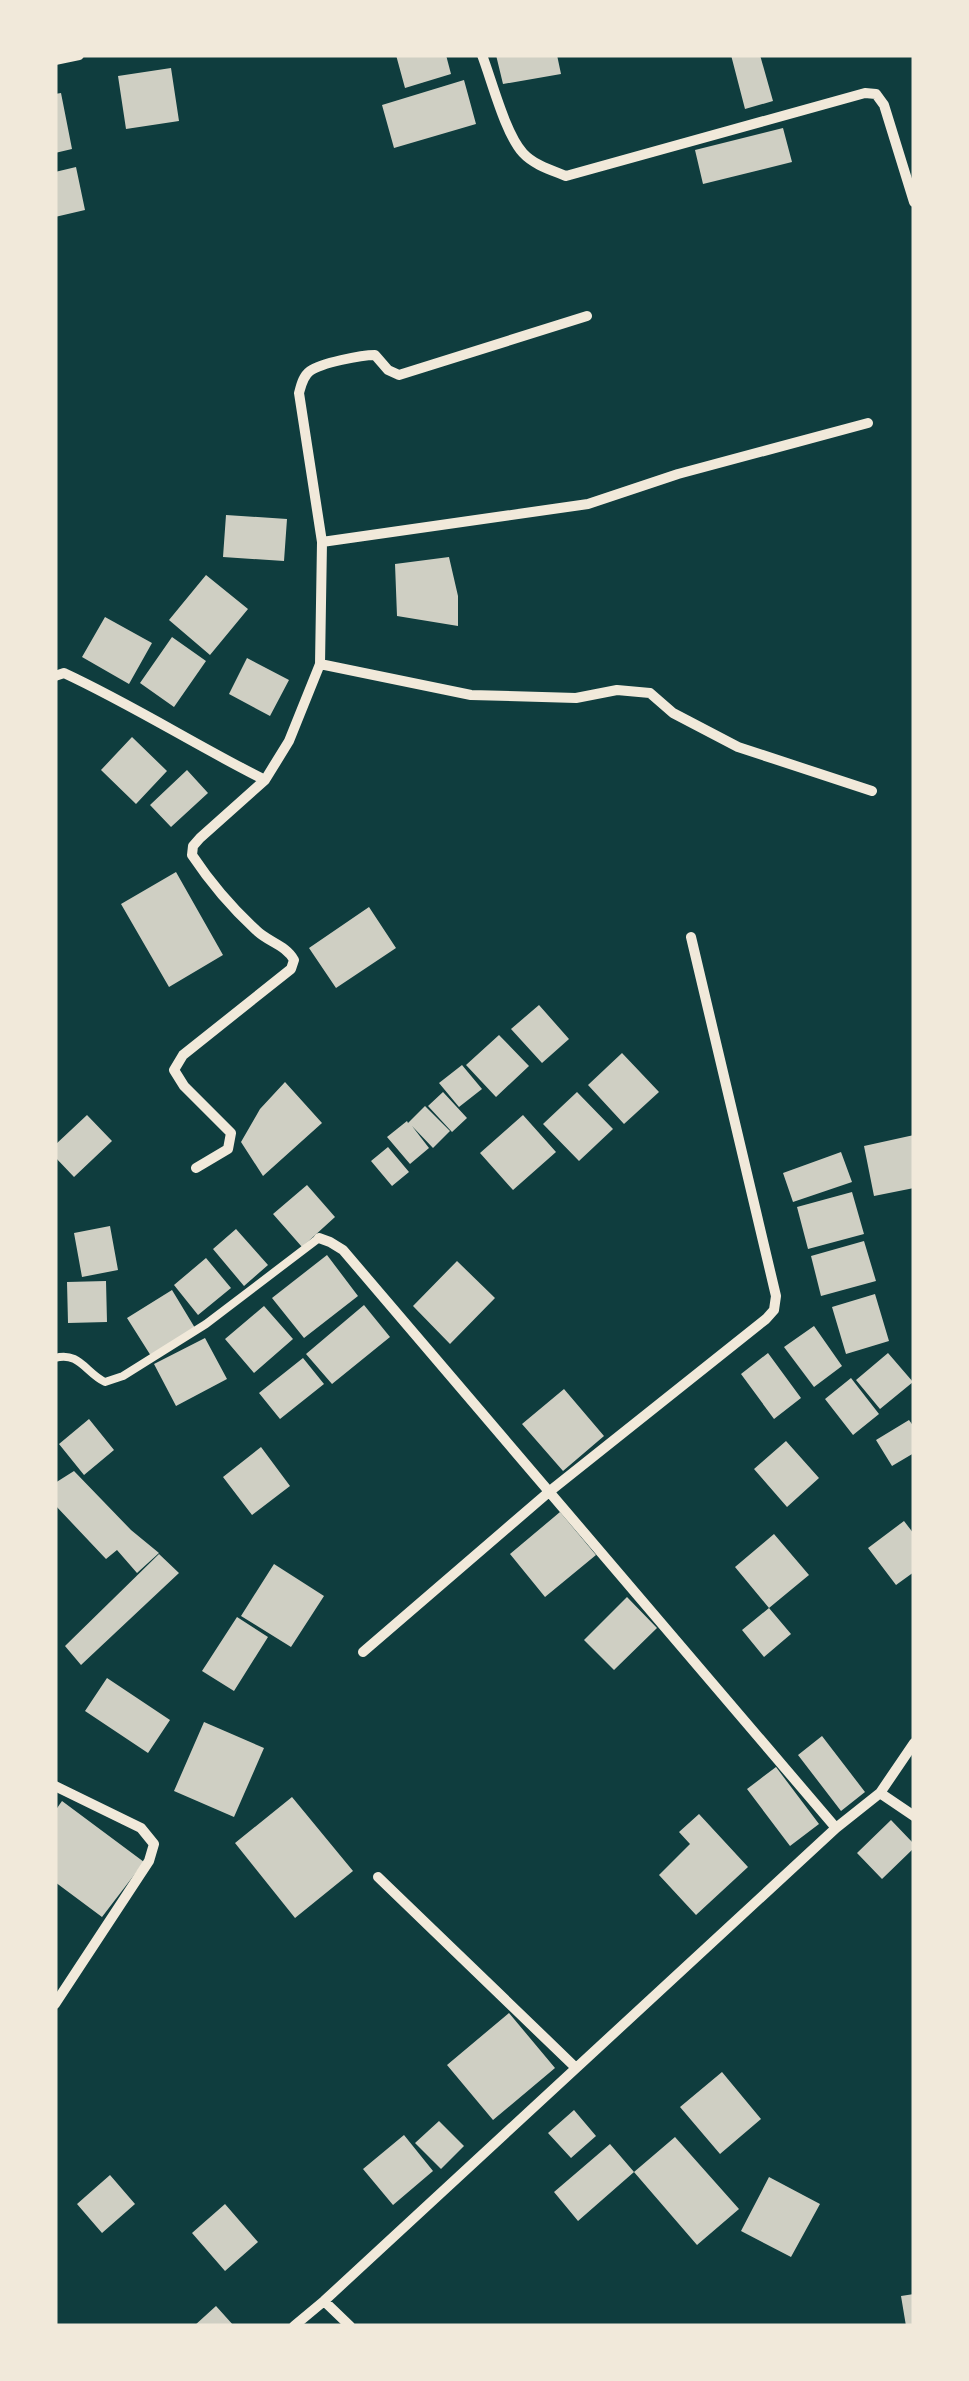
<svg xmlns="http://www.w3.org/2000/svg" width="969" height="2381" viewBox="0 0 969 2381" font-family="'Varela Round',sans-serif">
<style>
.building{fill:#cfcfc3}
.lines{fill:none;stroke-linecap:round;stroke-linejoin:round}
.service{stroke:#f1e9da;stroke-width:8}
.minor{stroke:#f1e9da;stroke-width:10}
</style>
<rect width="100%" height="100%" fill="#0f3d3e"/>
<path class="building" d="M396,55h50l5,19 -46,14z
M496,55h61l4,19 -58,10z
M731,55h29l13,46 -28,8z
M171,68l8,53 -53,8 -8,-53z
M464,80l12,44 -82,24 -12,-43z
M61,93l11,56 -17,4v-59z
M783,128l9,34 -89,22 -8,-34z
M76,167l9,43 -30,7v-45z
M226,515l61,4 -3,42 -61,-4z
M449,557l9,39v30l-61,-10 -2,-52z
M206,575l42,34 -38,46 -41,-35z
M105,617l47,26 -23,41 -47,-27z
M172,637l34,24 -32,46 -34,-24z
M247,658l42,22 -19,36 -41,-22z
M132,737l35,34 -31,33 -35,-34z
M187,770l21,23 -37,34 -21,-22z
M176,872l47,83 -54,32 -48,-83z
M369,907l27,41 -60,40 -27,-40z
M539,1005l30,34 -27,24 -31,-34z
M499,1035l30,31 -33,31 -30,-32z
M622,1053l37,39 -35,32 -36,-39z
M462,1065l20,24 -23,18 -20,-24z
M285,1082l37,41 -59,53 -22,-34 19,-33z
M443,1092l24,26 -15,14 -24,-26z
M577,1092l36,37 -34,32 -36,-37z
M425,1106l25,25 -17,17 -21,-22 17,22 -19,16 -23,-27 20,-16 1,2z
M87,1115l25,26 -38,36 -19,-20v-12z
M523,1115l33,37 -43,38 -33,-37z
M914,1135v53l-40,8 -10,-50z
M388,1147l21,25 -17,14 -21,-25z
M841,1152l11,30 -59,20 -10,-29z
M307,1185l28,32 -33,30 -29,-33z
M852,1192l12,42 -56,15 -11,-42z
M110,1226l8,44 -36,7 -8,-44z
M236,1229l32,36 -24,21 -31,-37z
M864,1241l12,40 -55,15 -10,-40z
M327,1255l31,41 -54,42 -32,-40z
M206,1258l25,30 -33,27 -24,-30z
M457,1261l38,37 -45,46 -37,-38z
M106,1281l1,41 -39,1 -1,-41z
M172,1290l23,38 -44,28 -24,-38z
M875,1294l14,47 -43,13 -14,-47z
M364,1305l26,32 -58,47 -26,-30z
M264,1306l29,33 -39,34 -29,-34z
M814,1326l28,40 -28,21 -30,-40z
M205,1338l22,41 -51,27 -22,-42z
M768,1353l33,45 -27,21 -33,-45z
M888,1353l25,29 -33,27 -24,-29z
M303,1358l21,26 -44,35 -21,-26z
M851,1378l28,36 -26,21 -28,-36z
M564,1389l40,47 -41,35 -41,-47z
M89,1419l25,31 -30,25 -25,-31z
M909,1420l5,7v26l-22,13 -16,-26z
M786,1441l33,37 -32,29 -33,-38z
M261,1447l29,39 -38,29 -29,-38z
M74,1471l57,59 28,23 -22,20 -20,-23 -11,9 -51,-54v-22z
M560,1512l36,43 -51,42 -35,-43z
M904,1521l10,13v38l-18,13 -28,-37z
M774,1534l35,41 -40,33 -34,-41z
M159,1554l20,19 -98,92 -16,-19z
M274,1564l50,32 -33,51 -50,-31z
M627,1597l30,31 -43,42 -30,-30z
M769,1608l22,26 -27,23 -22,-27z
M237,1617l31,20 -34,54 -32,-20z
M107,1678l63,42 -22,33 -63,-42z
M204,1722l60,26 -30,69 -60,-26z
M822,1736l43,56 -24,19 -43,-56z
M776,1767l43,57 -29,22 -43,-57z
M292,1797l61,74 -58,47 -60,-75z
M62,1801l82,61 -42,55 -47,-35v-71z
M699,1814l49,53 -52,48 -37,-40 31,-31 -11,-12z
M891,1820l23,24v4l-32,31 -25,-26z
M509,2013l46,55 -62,52 -46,-55z
M722,2072l39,47 -41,35 -40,-47z
M574,2110l22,26 -25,22 -23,-25z
M439,2121l25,25 -23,23 -26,-26z
M404,2135l29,36 -40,34 -30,-36z
M675,2137l64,72 -42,36 -63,-73z
M610,2144l24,28 -56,49 -24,-29z
M110,2175l25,29 -33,29 -25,-29z
M769,2177l51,27 -29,53 -50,-26z
M225,2204l33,38 -33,29 -33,-38z
M914,2294v32h-8l-5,-30z
M216,2306l18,20h-40z"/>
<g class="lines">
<path class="service" d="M55,1358c24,-7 31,15 50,24l18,-6 83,-52 113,-86"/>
<path class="minor" d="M482,55c10,26 23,78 41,98 11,12 28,17 43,23l299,-83 11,1 8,11 30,97
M55,60l24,-5
M322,542l-23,-149c2,-7 4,-17 11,-22 11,-8 51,-16 65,-16l13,15 11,5 188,-59
M320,664l151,31 105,3 41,-8 33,3 23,20 65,34 134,44
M55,676l9,-3c69,32 133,73 201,107l-65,58 -7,8 -1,9c18,27 40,53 64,75 12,12 30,15 38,30l-3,9 -108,86 -9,15 10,16 47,47 -3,16 -32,19
M265,780l24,-39 31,-77 2,-122 266,-38 90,-30 190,-51
M319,1238l11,4 13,8 493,578
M363,1652l187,-161 216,-172 8,-9 2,-14 -85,-359
M55,1786l86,42 13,16 -5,17 -94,143
M880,1793l34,-50
M378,1877l197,190
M324,2301l26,25
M294,2326l30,-25 512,-473 44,-35 34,23"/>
</g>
<rect width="969" height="2381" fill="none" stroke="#f1e9da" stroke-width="115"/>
</svg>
